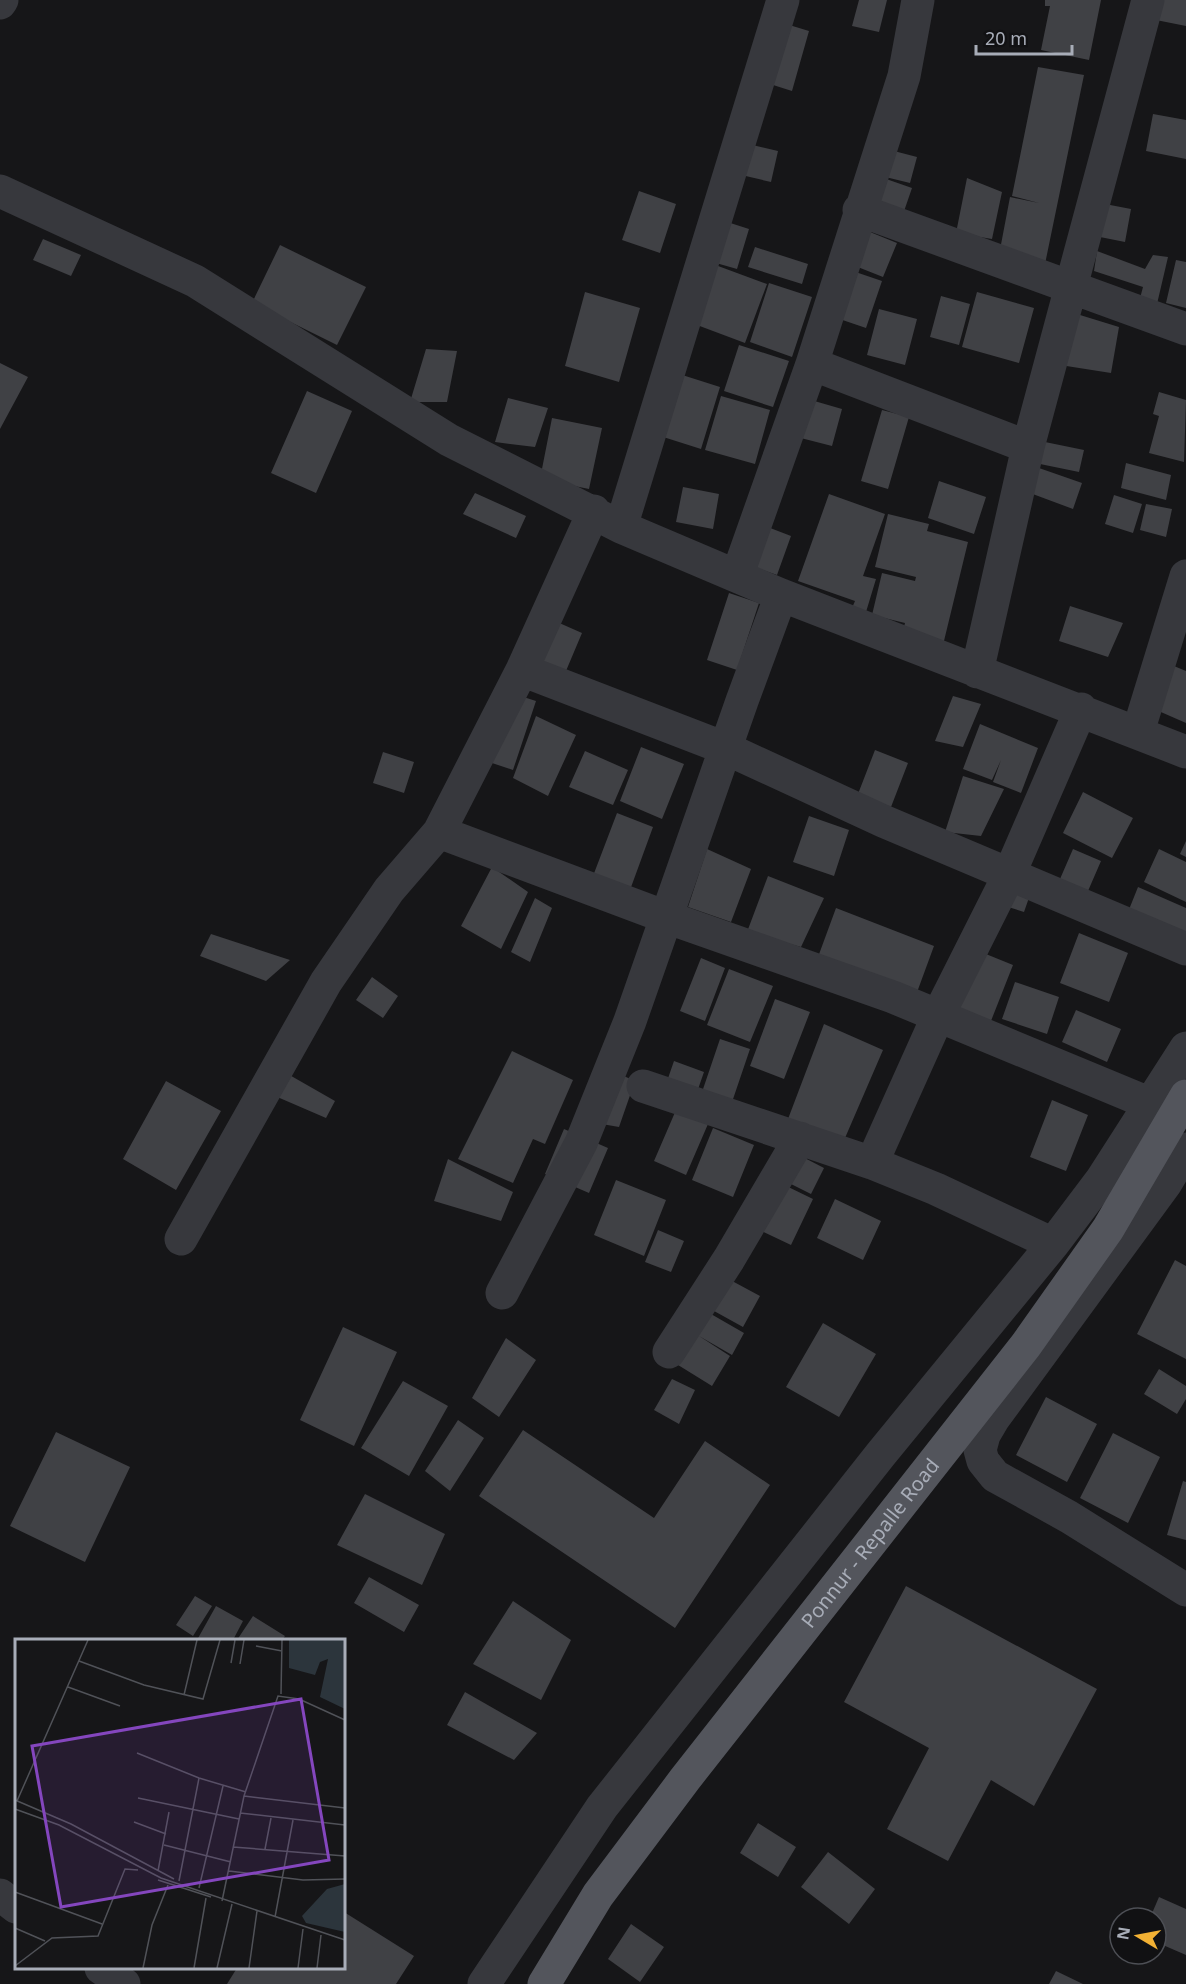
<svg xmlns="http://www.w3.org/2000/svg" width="1186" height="1984" viewBox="0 0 1186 1984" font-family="'Noto Sans',sans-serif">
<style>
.building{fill:#404145}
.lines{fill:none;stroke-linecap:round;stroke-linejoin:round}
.minor{stroke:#37383d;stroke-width:33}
.major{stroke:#53555c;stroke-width:33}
.labels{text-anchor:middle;stroke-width:4.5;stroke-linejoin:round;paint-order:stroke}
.street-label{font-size:20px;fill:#a8adb8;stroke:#111113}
.inset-road{fill:none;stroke:#505258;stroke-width:1.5}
.view{fill:#8446be;fill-opacity:0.15;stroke:#8446be;stroke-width:3}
.inset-edge{fill:none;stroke:#a8adb8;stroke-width:3}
</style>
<rect width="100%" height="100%" fill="#161618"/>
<path class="building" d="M859,0h28l-8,32 -27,-6z
M1045,0h56l-12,60 -48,-10 9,-44h-5z
M1155,0h31v26l-35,-7z
M763,17l46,14 -17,60 -47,-15z
M1038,67l46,8 -39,189 -46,-9 11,-58 29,6 -27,-7z
M1153,114l33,6v39l-40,-8z
M744,143l34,8 -7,31 -34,-8z
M871,145l46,12 -7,26 -41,-10 43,15 -11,32 -49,-17z
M967,178l35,14 -10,47 -36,-6z
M639,191l37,13 -16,49 -38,-13z
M1105,204l26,5 -6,33 -25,-5z
M721,220l28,9 -12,40 -28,-8z
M843,221l54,22 -14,34 -53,-21z
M43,239l38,16 -10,21 -38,-16z
M280,245l86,42 -29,58 -85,-42z
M755,247l53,17 -6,20 -54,-17z
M1097,251l48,18 8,-14 15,2 -11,47 -18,-2 4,-15 -49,-16z
M1176,260l10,2v46l-20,-5z
M710,263l57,21 -22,59 -56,-21z
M832,264l50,17 -16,47 -50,-17z
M769,283l43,14 -20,60 -42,-15z
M585,292l55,16 -21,74 -54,-16z
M977,292l57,16 -15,55 -57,-16z
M941,296l29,8 -11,41 -29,-8z
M879,309l38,10 -12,46 -38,-10z
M1080,315l39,12 -8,46 -51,-8z
M739,345l50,16 -16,46 -49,-16z
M426,349l31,2 -10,51h-37z
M0,363l28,14 -28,52z
M676,373l44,14 -19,62 -44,-14z
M307,391l45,20 -36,82 -45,-20z
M1159,392l27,8 -2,62 -35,-9 10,-37 -6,-2z
M721,396l49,14 -15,54 -50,-14z
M508,398l40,10 -13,39 -40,-5z
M804,398l38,11 -10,37 -39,-10z
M882,410l27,7 -21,72 -27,-8z
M552,418l50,10 -13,61 -49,-10z
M1045,442l39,8 -5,22 -39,-8z
M1126,463l45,12 -5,25 -45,-12z
M1039,468l43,15 -9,26 -43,-16z
M939,481l47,16 -12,37 -46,-16z
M683,487l36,7 -6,35 -37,-7z
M475,493l51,23 -10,22 -53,-24z
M829,494l56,20 -22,62 13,3 -10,33 -14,-4 3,-7 -57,-20z
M1114,495l28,9 -9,29 -28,-9z
M1146,504l26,5 -6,28 -26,-7z
M888,514l41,10 -2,7 41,11 -25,103 -41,-10 3,-12 -33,-8 10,-42 33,8 1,-4 -41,-10z
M765,526l26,10 -14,39 -26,-9z
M729,593l30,10 -22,67 -30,-10z
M1070,606l53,17 -15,34 -49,-16z
M548,618l34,15 -19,45 -34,-14z
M1169,664l17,7v52l-32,-14z
M511,693l25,8 -23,69 -24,-8z
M953,696l28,8 -18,43 -28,-6z
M536,716l40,19 -28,61 -35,-18z
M980,724l58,24 -17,45 -28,-11 8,-22 -9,20 -29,-11z
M641,747l43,17 -22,55 -42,-18z
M875,750l33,13 -17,44 -33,-13z
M585,751l43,19 -15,35 -44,-18z
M383,752l31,10 -10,31 -31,-10z
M963,776l41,13 -23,47 -36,-4z
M1083,792l50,26 -21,40 -49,-25z
M617,813l36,14 -23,63 -37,-14z
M809,816l40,14 -15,46 -41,-14z
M1186,841v16l-6,-3z
M707,849l44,20 -20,53 -43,-15z
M1073,849l28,12 -13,30 -28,-12z
M1159,849l27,13v40l-42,-20z
M492,867l36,25 -27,57 -40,-23z
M768,876l56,22 -23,49 -54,-15z
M1012,886l19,6 -7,20 -19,-6z
M1138,887l48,21v35l-60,-26z
M535,898l17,10 -22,54 -19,-10z
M836,908l98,38 -18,49 -98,-38z
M1079,933l49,20 -19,49 -49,-19z
M211,934l79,26 -24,21 -66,-25z
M976,950l37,15 -24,61 -38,-15z
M701,958l24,10 -20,53 -25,-10z
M729,969l44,17 -23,56 -43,-17z
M372,977l26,19 -15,22 -27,-18z
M1015,982l44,15 -12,37 -45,-15z
M775,999l35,13 -26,67 -34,-13z
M1076,1010l45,19 -14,33 -45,-20z
M824,1024l59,26 -38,88 -57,-19z
M720,1039l30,10 -19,56 -30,-10z
M512,1051l61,29 -28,64 -12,-5 -20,44 -55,-24z
M674,1061l30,11 -8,23 -30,-11z
M286,1073l49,28 -9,17 -51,-22z
M617,1073l18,8 -16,46 -23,-4z
M166,1081l55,30 -45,79 -53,-31z
M1052,1100l36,15 -22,56 -36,-14z
M676,1110l32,14 -22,51 -32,-14z
M713,1128l41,17 -21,52 -41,-17z
M564,1129l44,19 -19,45 -44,-19z
M795,1153l29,15 -13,26 -30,-15z
M448,1159l65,33 -12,29 -67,-20z
M616,1180l50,20 -22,56 -50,-21z
M776,1181l37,18 -22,46 -38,-18z
M835,1199l46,22 -18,39 -46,-22z
M658,1230l26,11 -13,31 -26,-10z
M1175,1260l11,6v93l-49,-25z
M721,1275l39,21 -17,31 -38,-21z
M704,1310l40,23 -12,22 -33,-19 31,20 -18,30 -42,-26z
M823,1323l53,31 -37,63 -53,-30z
M343,1327l54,25 -43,94 -54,-26z
M506,1338l30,22 -37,57 -27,-19z
M1159,1369l27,17v13l-9,15 -33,-20z
M672,1379l23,11 -16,34 -25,-14z
M403,1381l45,25 -39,70 -48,-28z
M1046,1397l51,27 -30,58 -51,-27z
M458,1420l26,18 -34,53 -25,-20z
M523,1430l131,88 51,-77 65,44 -95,143 -196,-132z
M56,1432l74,35 -45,95 -75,-36z
M1113,1433l47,24 -32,66 -48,-25z
M1183,1481l3,1v58l-19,-5z
M365,1494l80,40 -23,51 -85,-40z
M369,1577l50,28 -15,27 -50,-29z
M906,1586l191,103 -63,117 -43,-26 -43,81 -61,-32 42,-81 -85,-46z
M195,1596l17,10 -19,30 -17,-11z
M513,1601l58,39 -30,60 -68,-36z
M216,1606l27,15 -10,19h-36z
M253,1616l32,20 -3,4h-45z
M465,1692l72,41 -23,27 -67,-35z
M758,1823l38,24 -18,30 -38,-24z
M828,1852l47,37 -26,35 -48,-37z
M1159,1897l27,12v46l-30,-13v-24h-6z
M344,1912l70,44 -18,28h-169l10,-16h107z
M631,1924l33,23 -24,35 -32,-23z
M1056,1971l27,13h-34z"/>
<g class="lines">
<path class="minor" d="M0,3l2,-3
M0,191l195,90 254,159 172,87 160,68 405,157
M859,210l327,119
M812,364l216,83
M621,527l162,-527
M737,576l75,-212 92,-288 14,-76
M522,670l205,79 156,72 303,128
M977,672l51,-225 120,-447
M1138,732l48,-156
M439,832l227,85 227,80 258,107
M643,1086l229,77 64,26 117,55
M1186,1149l-20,34 -172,235 -10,17 -4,15 3,11 12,15 74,41 117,73
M872,1163l66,-147 71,-141 72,-166
M181,1239l145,-257 63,-92 50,-58 83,-162 72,-159
M502,1293l79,-150 49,-122 112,-320 39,-106
M669,1352l60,-93 71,-121
M0,1895l16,12
M101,1968l23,16
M484,1984l118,-177 279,-353 172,-210 49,-65 84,-131"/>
<path class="major" id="s1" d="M544,1984l54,-89 87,-116 341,-434 82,-116 78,-133"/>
</g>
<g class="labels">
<g class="street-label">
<text dy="7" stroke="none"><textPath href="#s1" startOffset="549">Ponnur - Repalle Road</textPath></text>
</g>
</g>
<g transform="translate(15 1639)">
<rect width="330" height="330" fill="#161618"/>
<path d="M274,1h56v69l-25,-12 8,-38 -8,3 -5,13 -26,-7zM330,245v48l-39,-9 -4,-7 25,-27z" fill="#2c353c"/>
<path class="inset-road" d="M241,7l26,5M64,22l65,24 59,14 17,-59M216,24l4,-23M225,25l4,-24M53,48l52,19M266,55l1,-54M169,56l13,-55M122,114l62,25 47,14M229,157l101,12M123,159l101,21M0,161l56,24 103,55M2,162l71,-161M0,170l44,16 102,53 184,62M225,174l105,12M119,183l32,12M149,206l67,17M218,208l112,9M250,210l6,-31M143,232l11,-59M214,232l74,9 42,-1M143,241l53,17M164,242l20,-103M184,249l24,-102M0,253l87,32M207,262l22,-105 34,-100 21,3 46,21M260,278l18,-97M0,289l30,13M0,327l37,-28 46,-2 27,-67 13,1M128,329l9,-43 16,-40M179,329l12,-70M202,329l15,-64M234,329l8,-57M283,329l5,-39M302,329l4,-33"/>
<path class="view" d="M286,60l28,161 -268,47 -29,-161z"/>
<rect width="330" height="330" class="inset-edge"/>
</g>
<g transform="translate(1138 1936) rotate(280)"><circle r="28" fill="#111113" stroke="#4d4f55" stroke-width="1.5"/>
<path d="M0-4.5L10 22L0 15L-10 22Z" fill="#f2b134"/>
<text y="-9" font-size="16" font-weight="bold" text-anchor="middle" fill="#a8adb8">N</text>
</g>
<path d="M976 45v9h96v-9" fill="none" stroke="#a8adb8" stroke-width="3"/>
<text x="985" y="45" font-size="18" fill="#a8adb8" stroke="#111113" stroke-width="4.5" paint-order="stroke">20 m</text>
</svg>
